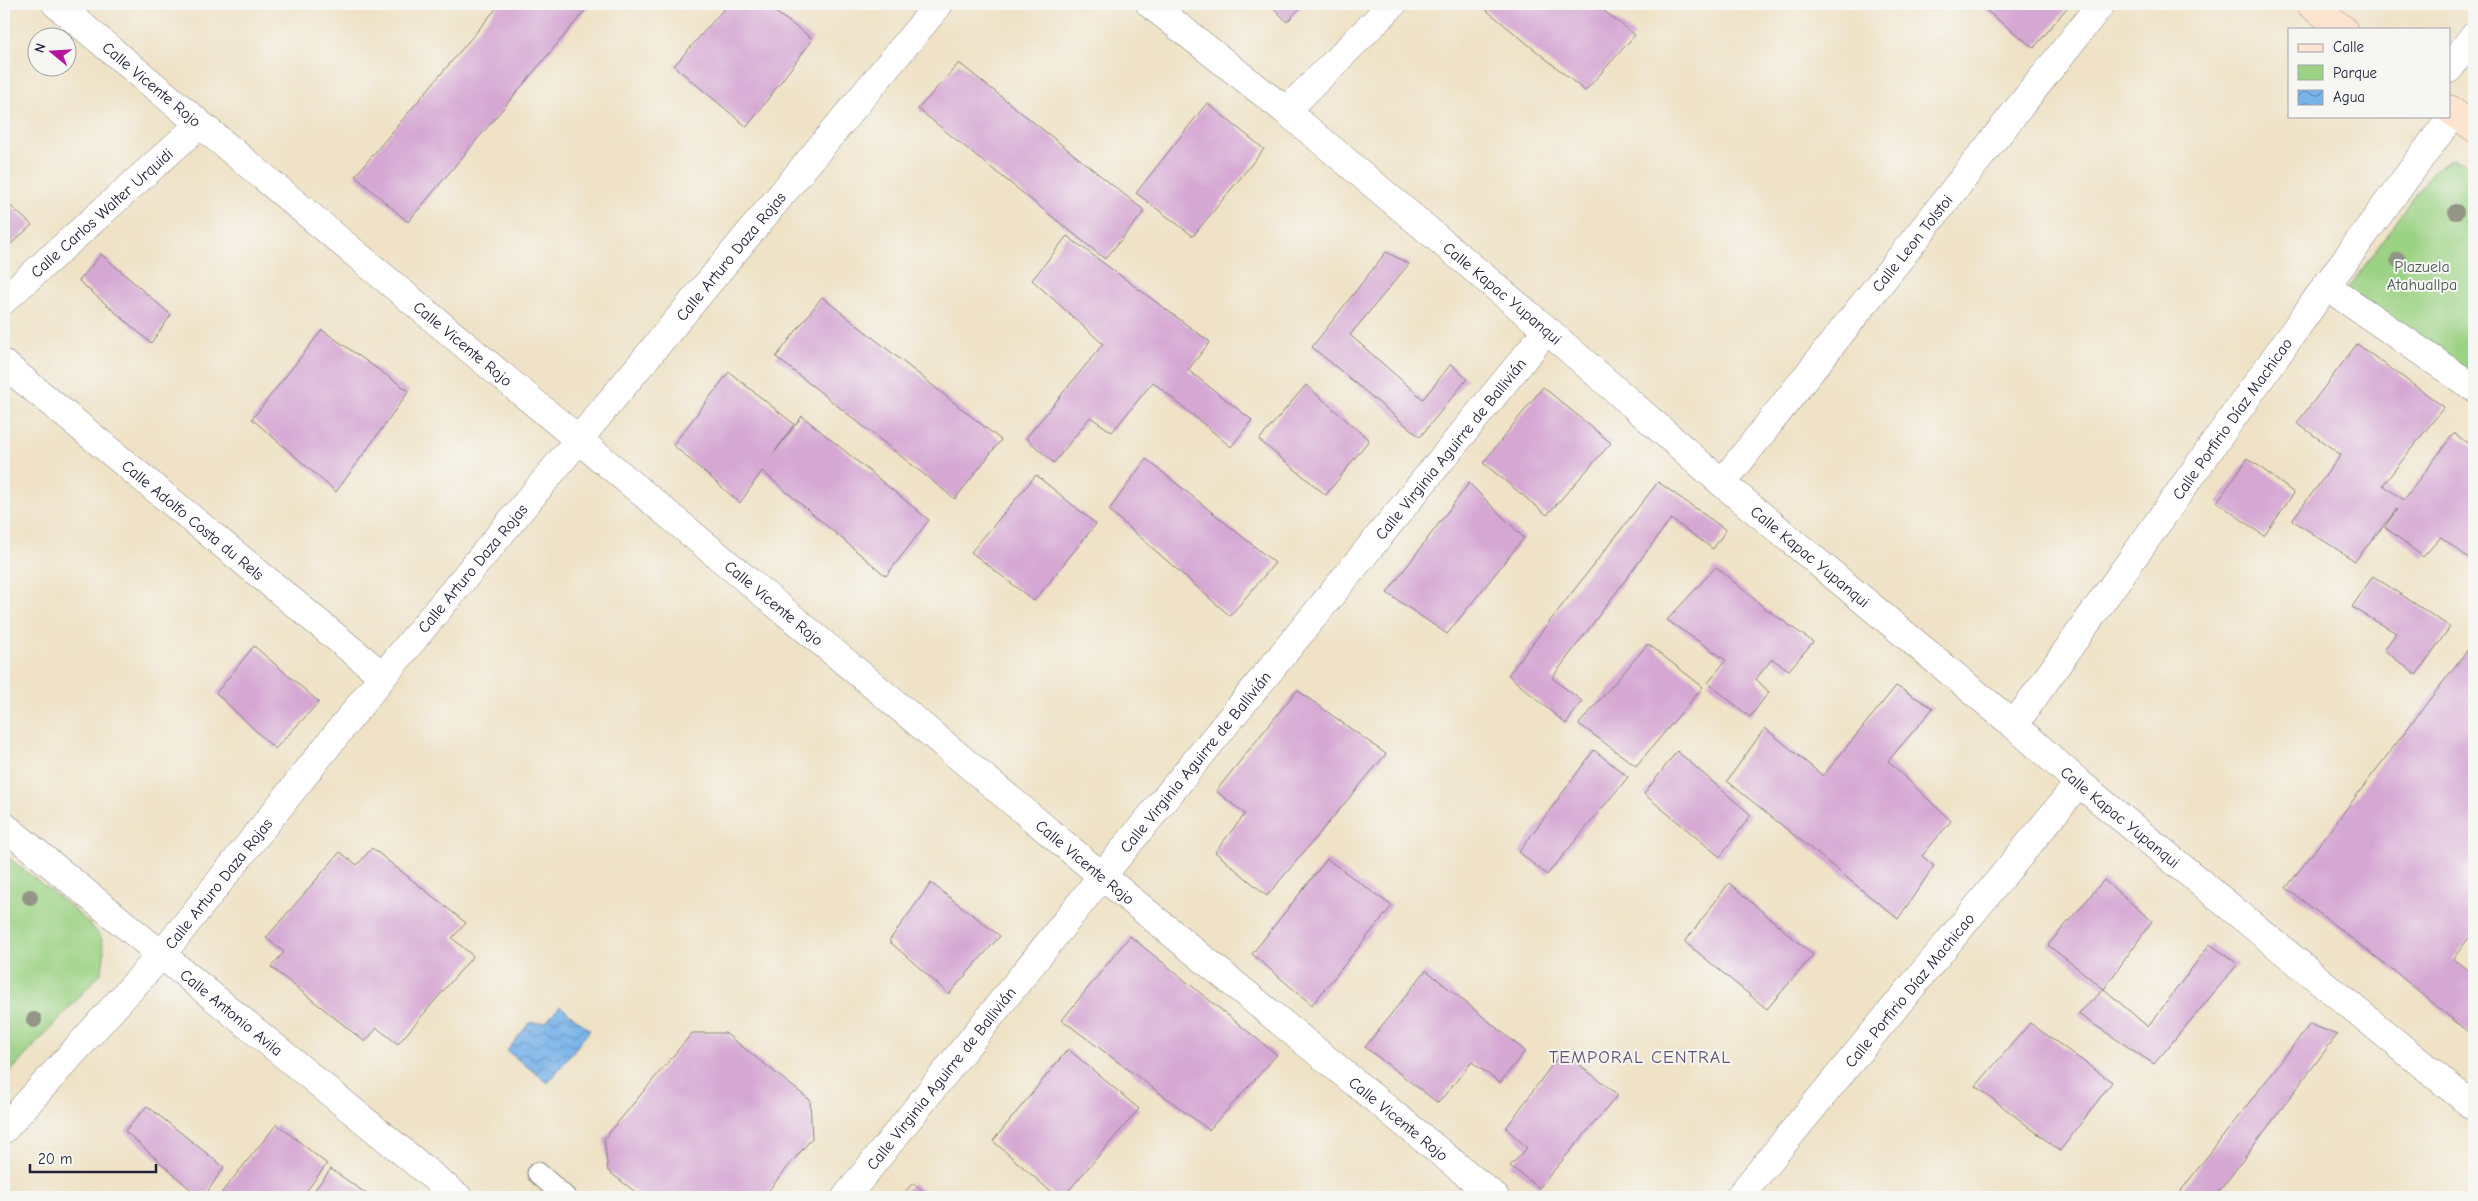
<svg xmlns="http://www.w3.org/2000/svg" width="2478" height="1201" viewBox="0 0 2478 1201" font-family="'Comic Neue',sans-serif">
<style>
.green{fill:#9cd284;stroke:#5f7a60}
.water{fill:url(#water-waves);stroke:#4d6a92}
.building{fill:#d5a7d3}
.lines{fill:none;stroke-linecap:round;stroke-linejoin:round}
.service-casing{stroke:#888280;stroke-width:23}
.minor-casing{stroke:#888280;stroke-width:29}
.secondary-casing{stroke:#888280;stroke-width:29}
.service{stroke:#fff;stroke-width:21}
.minor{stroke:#fff;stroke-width:28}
.secondary{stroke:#fde4d1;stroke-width:28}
.tree{fill:#939686}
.labels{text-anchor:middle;stroke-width:4;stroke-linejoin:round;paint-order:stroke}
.street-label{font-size:16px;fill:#22223b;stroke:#f6f6f2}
.park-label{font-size:16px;fill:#475751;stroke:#f6f6f2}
.neighbourhood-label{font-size:18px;letter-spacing:1px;fill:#615170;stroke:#f6f6f2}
</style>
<defs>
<pattern id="water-waves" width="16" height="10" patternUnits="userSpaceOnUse" patternTransform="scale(1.25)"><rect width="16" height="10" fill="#78b3e9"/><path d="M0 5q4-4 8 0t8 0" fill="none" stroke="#6291be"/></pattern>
</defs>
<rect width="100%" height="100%" fill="#f6f6f2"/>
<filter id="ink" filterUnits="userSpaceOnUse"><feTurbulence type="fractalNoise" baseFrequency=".02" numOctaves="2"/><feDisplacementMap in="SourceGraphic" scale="10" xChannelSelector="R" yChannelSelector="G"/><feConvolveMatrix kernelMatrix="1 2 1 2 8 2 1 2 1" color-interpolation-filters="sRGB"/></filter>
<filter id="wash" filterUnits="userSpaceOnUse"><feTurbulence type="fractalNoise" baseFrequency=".0096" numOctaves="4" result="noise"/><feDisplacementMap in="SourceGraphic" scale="20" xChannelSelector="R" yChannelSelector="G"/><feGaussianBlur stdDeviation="1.12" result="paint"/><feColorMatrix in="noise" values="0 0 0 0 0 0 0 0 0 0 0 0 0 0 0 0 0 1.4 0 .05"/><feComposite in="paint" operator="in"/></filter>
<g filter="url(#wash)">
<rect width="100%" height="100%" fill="#efe2c6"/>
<path class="green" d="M2451,159l16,5 7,5v207l-126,-87 84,-117z
M4,854c19,16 88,66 97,84 5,11 3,23 0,35l-97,106z"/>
<path class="water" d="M560,1006l30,24 -42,53 -41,-32 22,-28 17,-1z"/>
<g id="blocks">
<path class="building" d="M500,4h86l3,2 -181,216 -53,-46z
M728,4h36l49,35 -66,88 -73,-61z
M1270,4h34l-17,18z
M1479,4h116l40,31 -50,56z
M1978,4h92l-36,44z
M959,63l186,148 -40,48 -187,-150z
M1207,103l57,46 -71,87 -57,-43z
M4,200l28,25 -28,25z
M1067,236l143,106 -22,28 64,50 -21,27 -78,-65 -41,50 -22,-15 -36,46 -28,-25 77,-94 -71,-64z
M1386,252l23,12 -59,71 73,64 28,-35 16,15 -47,58 -108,-90z
M101,254l70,61 -20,28 -72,-62z
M822,297l179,143 -46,59 -179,-142z
M322,330l87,61 -73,101 -84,-73z
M2357,344l87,63 -61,78 21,15 50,-67 20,15v114l-33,-25 -18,20 -38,-30 12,-18 -42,52 -63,-41 49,-65 -44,-32z
M729,372l65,52 -20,29 28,-37 127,104 -43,56 -124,-105 -22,32 -67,-58z
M1306,385l63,55 -43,55 -67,-55z
M1543,387l68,56 -64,72 -64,-52z
M2248,458l46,35 -30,43 -47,-34z
M1146,459l129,104 -45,53 -121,-106z
M1036,475l60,49 -62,77 -63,-49z
M1658,482l68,48 -13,19 -42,-30 -119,159 30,23 -16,23 -58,-49z
M1469,483l55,55 -77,96 -60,-41z
M1716,567l49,41 48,34 -24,28 -17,-11 -16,20 13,13 -19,25 -42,-34 18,-23 -59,-40z
M2373,576l77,51 -34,48 -32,-25 12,-17 -44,-26z
M1648,644l55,43 -67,79 -57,-42z
M254,646l65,56 -44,47 -59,-56z
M2469,648l5,3v280l-21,28 21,16v62l-81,-67 -107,-82z
M1896,686l37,22 -45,53 63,60 -29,35 12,10 -36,53 -171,-138 38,-53 58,48z
M1297,690l89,64 -119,142 -52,-44 30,-38 -29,-23z
M1594,750l34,27 -81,98 -28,-23z
M1677,751l74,64 -31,42 -76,-63z
M372,848l94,75 -14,15 21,18 -75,88 -21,-16 -12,14 -94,-75 13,-15 -18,-14 74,-86 17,13z
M1327,859l65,47 -80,99 -60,-51z
M2104,880l48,41 -48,68 -56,-44z
M931,883l69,53 -51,58 -60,-53z
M1729,883l84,72 -46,54 -82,-67z
M1130,936l147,119 -68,75 -147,-110z
M2210,944l28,20 -84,100 -76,-50 26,-25 44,38z
M1426,970l99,81 -25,32 -28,-21 -34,41 -73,-56z
M2030,1023l82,59 -52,69 -84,-65z
M2310,1024l27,11 -122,162h-39z
M692,1033h33l85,67 2,38 -49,59h-121l-34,-26 -4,-32z
M1068,1049l71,60 -76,88h-6l-64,-56z
M1562,1051l56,44 -79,93 -29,-22 17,-18 -21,-20z
M147,1106l77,61 -20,30h-5l-74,-66z
M277,1124l50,40 -25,33h-74l-6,-5z
M331,1169l40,28h-62z
M913,1183l18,14h-31z"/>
</g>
</g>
<g filter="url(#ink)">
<use href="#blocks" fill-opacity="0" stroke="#888280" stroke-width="1"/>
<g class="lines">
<g class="service-casing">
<path id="service" d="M538,1173l27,24"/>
</g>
<g class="minor-casing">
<g id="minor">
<path id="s1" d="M56,4l1046,872 393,321"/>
<path id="s2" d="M1150,4l136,107 261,219 175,153 292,242 65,58 395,324"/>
<path d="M2449,69l25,-34"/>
<path d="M1286,111l107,-107"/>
<path d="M2326,286l148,102"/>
<path id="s3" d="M4,300l195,-175"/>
<path id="s4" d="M4,364l379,312"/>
<path id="s5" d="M1722,483l379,-479"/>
<path id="s6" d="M2014,725l312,-439 128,-173"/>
<path id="s7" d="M4,826l454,371"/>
<path id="s8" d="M4,1129l158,-175 221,-278 556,-672"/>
<path id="s9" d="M846,1197l256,-321 445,-546"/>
<path id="s10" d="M1739,1197l340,-414"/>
</g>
</g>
<g class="secondary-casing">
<path id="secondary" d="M2310,4l33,25
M2449,109l25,19"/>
</g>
<use href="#service" class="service"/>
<use href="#minor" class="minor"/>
<use href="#secondary" class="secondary"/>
</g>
<g class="tree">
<circle cx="2456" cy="212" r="8"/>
<circle cx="2398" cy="260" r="8"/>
<circle cx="30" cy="897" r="8"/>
<circle cx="34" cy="1020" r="8"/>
</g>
</g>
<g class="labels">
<g class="street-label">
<text dy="6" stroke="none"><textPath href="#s1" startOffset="125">Calle Vicente Rojo</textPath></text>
<text dy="6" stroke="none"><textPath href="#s3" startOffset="131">Calle Carlos Walter Urquidi</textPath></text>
<text dy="6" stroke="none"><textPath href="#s5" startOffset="306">Calle Leon Tolstoi</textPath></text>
<text dy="6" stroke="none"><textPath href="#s8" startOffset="1136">Calle Arturo Daza Rojas</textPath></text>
<text dy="6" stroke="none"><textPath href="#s2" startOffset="456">Calle Kapac Yupanqui</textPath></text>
<text dy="6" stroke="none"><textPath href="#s1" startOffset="530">Calle Vicente Rojo</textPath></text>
<text dy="6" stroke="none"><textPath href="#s6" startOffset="376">Calle Porfirio Díaz Machicao</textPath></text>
<text dy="6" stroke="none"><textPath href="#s9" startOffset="962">Calle Virginia Aguirre de Ballivián</textPath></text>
<text dy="6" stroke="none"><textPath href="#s4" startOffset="245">Calle Adolfo Costa du Rels</textPath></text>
<text dy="6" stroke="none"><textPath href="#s2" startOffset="861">Calle Kapac Yupanqui</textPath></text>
<text dy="6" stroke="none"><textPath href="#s8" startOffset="731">Calle Arturo Daza Rojas</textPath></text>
<text dy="6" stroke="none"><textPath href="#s1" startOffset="935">Calle Vicente Rojo</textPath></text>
<text dy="6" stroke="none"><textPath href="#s9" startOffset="558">Calle Virginia Aguirre de Ballivián</textPath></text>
<text dy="6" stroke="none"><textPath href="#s2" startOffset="1266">Calle Kapac Yupanqui</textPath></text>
<text dy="6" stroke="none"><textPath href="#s1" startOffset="1340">Calle Vicente Rojo</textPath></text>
<text dy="6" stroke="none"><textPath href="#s8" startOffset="326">Calle Arturo Daza Rojas</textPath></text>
<text dy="6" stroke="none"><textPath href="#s10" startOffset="268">Calle Porfirio Díaz Machicao</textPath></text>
<text dy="6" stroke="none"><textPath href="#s7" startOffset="294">Calle Antonio Avila</textPath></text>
<text dy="6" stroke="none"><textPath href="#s9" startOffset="152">Calle Virginia Aguirre de Ballivián</textPath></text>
<text dy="6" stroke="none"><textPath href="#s1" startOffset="1745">Calle Vicente Rojo</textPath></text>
</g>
<g class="park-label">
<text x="2422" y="272">Plazuela<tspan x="2422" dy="18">Atahuallpa</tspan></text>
</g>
<g class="neighbourhood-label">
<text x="1640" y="1063">TEMPORAL CENTRAL</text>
</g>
</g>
<rect width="2478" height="1201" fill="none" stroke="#f6f6f2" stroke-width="20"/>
<rect x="2288" y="28" width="162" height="90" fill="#f6f6f2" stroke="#a1a1a9"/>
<rect x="2298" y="44" width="25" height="8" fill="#fde4d1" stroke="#a1a1a9"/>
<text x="2333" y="52" font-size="15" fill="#22223b">Calle</text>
<rect x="2298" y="65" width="25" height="15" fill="#9cd284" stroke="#a1a1a9"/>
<text x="2333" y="78" font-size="15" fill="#22223b">Parque</text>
<rect x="2298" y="90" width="25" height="15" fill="url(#water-waves)" stroke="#a1a1a9"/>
<text x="2333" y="102" font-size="15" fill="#22223b">Agua</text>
<g transform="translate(52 52) rotate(288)"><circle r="24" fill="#f6f6f2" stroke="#a1a1a9"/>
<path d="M0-4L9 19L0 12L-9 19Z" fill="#b5179e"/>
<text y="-8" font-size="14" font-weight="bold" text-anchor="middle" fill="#22223b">N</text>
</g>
<path d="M30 1164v8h126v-8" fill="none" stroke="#22223b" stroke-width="2.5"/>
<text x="38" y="1164" font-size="15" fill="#22223b" stroke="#f6f6f2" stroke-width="4" paint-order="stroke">20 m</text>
</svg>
